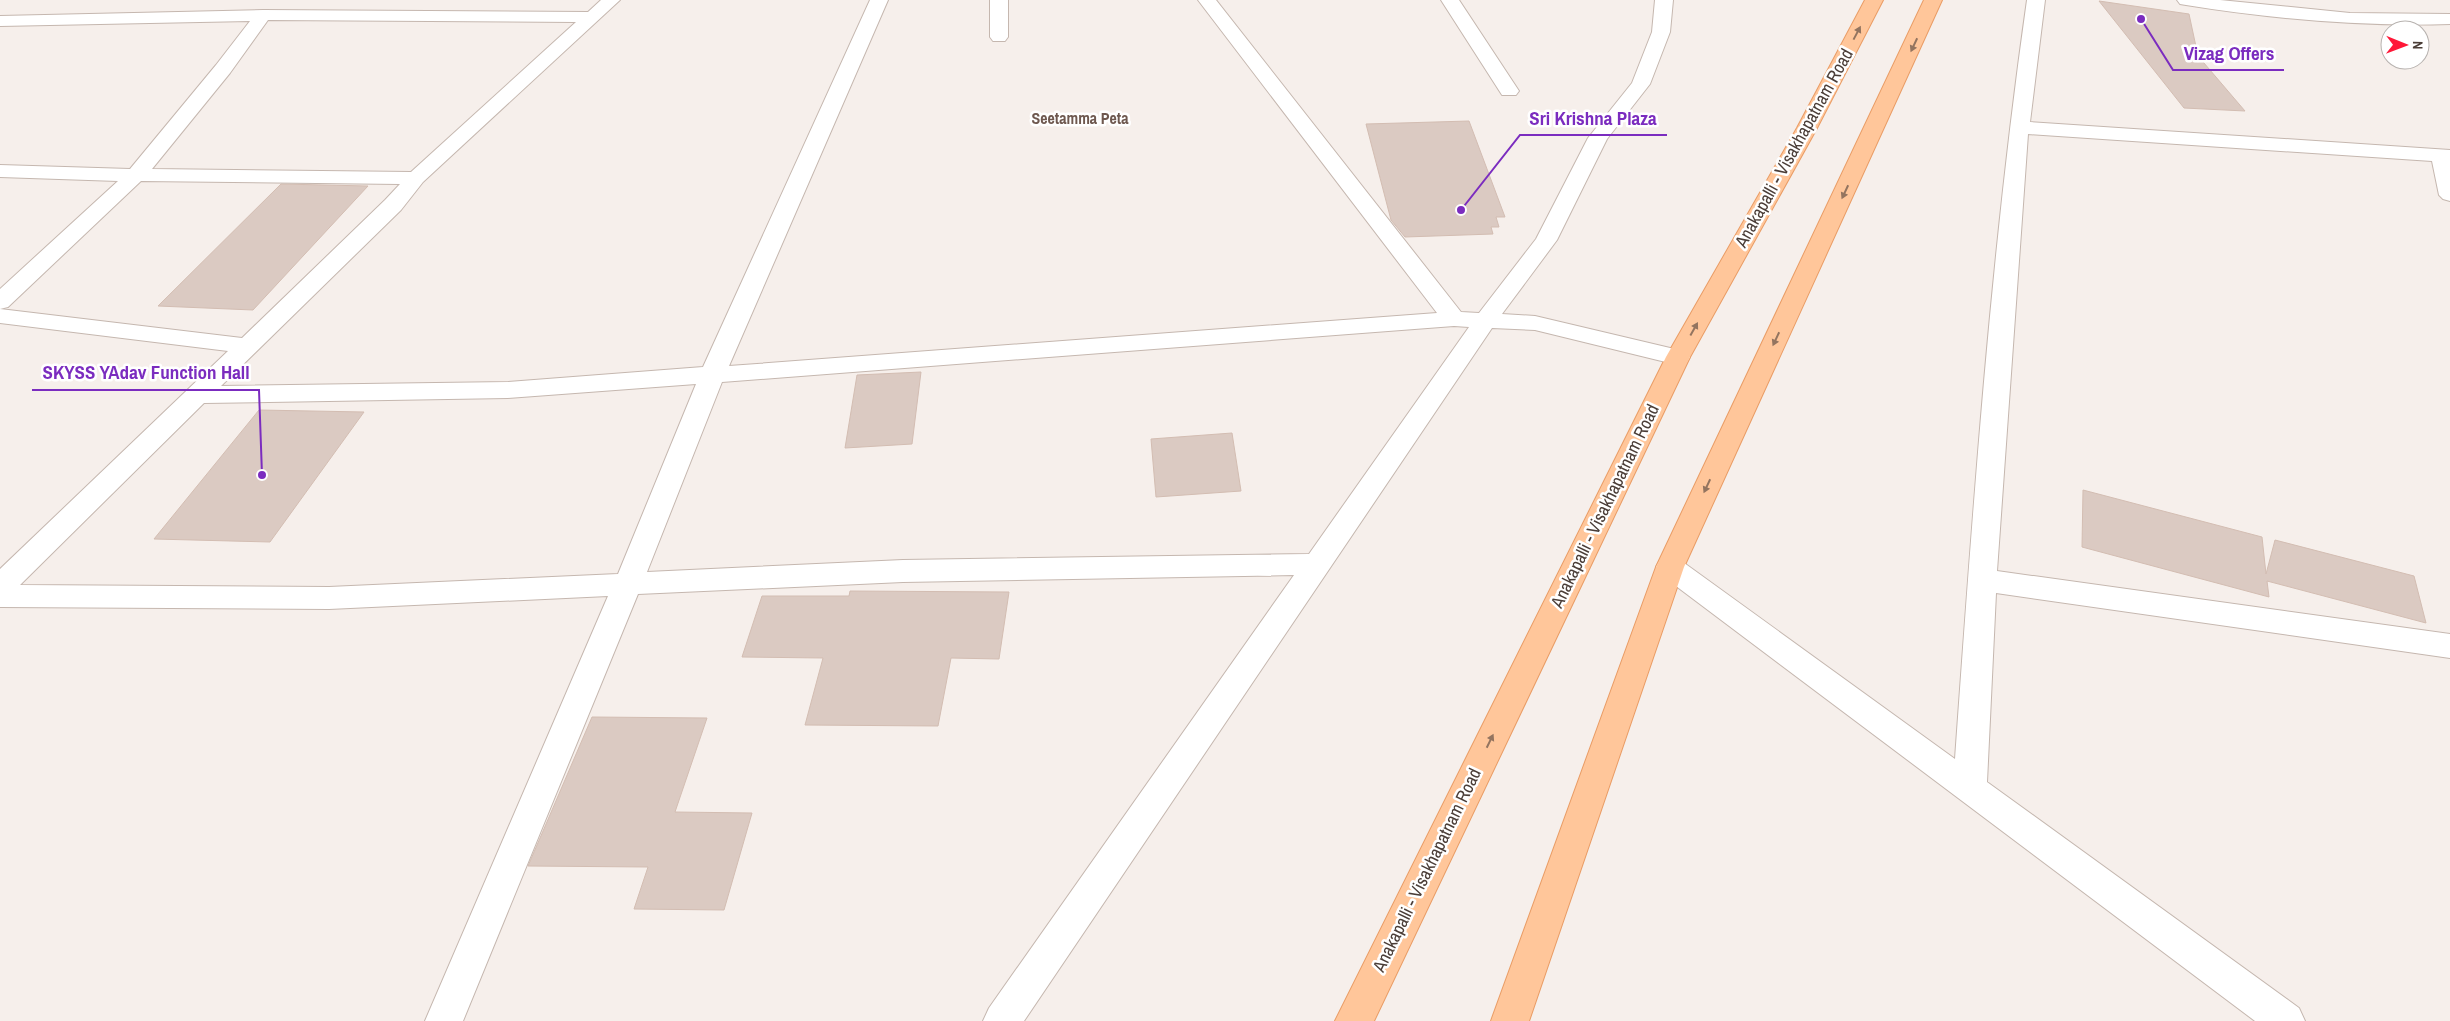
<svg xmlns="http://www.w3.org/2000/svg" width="2450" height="1021" viewBox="0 0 2450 1021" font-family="'Archivo Narrow',sans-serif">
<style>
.building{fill:#dbcac2;stroke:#d3bdb2}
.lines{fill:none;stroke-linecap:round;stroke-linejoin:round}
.minor-casing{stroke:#c5b7af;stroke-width:2}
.major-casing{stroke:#e99c65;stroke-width:2}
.minor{fill:#fff;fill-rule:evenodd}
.major{fill:#ffc69a;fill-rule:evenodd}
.oneway{fill:#93745f}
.labels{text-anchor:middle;stroke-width:5;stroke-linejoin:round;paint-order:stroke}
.far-quarter-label{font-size:16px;font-weight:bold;fill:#6e584f;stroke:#fff}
.street-label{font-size:18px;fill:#4b3e38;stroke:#fff}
.leader{fill:none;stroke:#7b2cbf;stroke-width:2}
.callout-dot{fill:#7b2cbf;stroke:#fff;stroke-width:2}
.callout-label{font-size:19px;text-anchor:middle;font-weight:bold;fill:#7b2cbf;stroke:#fff;stroke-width:5;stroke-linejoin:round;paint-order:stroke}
</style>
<rect width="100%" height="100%" fill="#f6efeb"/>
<path class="building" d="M2099,1l90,13 9,42 47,55 -61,-3z
M1469,121l36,96h-9l3,10h-8l2,7 -88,3 -14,-17 -25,-96z
M281,184l87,2 -115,124 -95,-4z
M921,372l-9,72 -67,4 12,-73z
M259,410l105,2 -94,130 -116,-3z
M1232,433l9,58 -85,6 -5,-58z
M2083,490l179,47 4,37 9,-34 139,36 12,47 -159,-42 2,16 -187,-50z
M850,591l159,1 -10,67 -48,-1 -13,68 -133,-1 18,-67 -81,-1 20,-61h87z
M592,717l115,1 -32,94 77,1 -28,97 -90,-1 14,-42 -120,-1z"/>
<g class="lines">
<g class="minor-casing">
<path id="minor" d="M601,0h19l-197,182 -22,28 -180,176 287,-4 195,-15 167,-367h18l-159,366 708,-53 -239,-313h18l245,312 18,1 57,-74 52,-101 44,-55 20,-51 3,-32h18l-3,32 -20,52 -43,55 -50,101 -55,74 33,2 152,36 3,5 -3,5 -9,3 -143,-35 -43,-2 -468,693h-41l6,-13 305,-433 -391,7 -265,12 -175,427h-38l183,-425 -279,13 -329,-2v-38l228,-218 -228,-28v-34l118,-108 -118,-4v-12l130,4 86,-104 34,-44 -250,5v-10l263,-6 325,2zM268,20l308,2 -165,150 -259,-3 78,-96zM141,181l259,3 -15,16 -143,138 -242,-29 8,-2zM1454,326l15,1 -160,227 -406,6 -256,12 75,-190zM696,384l-78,190 -289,13 -309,-2 184,-182 304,-5z
M990,0h18v37l-3,4h-12l-3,-4z
M1441,0h18l60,91 -3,4h-14z
M2027,0h18l-15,122 420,28v51l-7,-2 -4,-4 -7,-34 -404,-27 -31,437 453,63v24l-454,-65 -9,189 312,226 6,13h-50l-595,-447 -4,-7 4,-7 10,-4 10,4 275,199c18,-253 36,-508 72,-759z
M2177,0h43l130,13 100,1v10c-89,3 -176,-5 -264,-19l-6,-1z"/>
</g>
<g class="major-casing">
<path id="major" d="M1865,0h18l-66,128 -127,229 -316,664h-39l331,-664 131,-229z
M1924,0h18l-258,567 -155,454h-38l165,-454z"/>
</g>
<use href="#minor" class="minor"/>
<use href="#major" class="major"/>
</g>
<defs><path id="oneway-solid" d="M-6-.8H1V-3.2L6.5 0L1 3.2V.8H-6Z" transform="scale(1.25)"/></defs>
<g class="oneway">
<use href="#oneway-solid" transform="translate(1857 33) rotate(-62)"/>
<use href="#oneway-solid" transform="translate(1914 45) rotate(115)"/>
<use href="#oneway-solid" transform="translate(1845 192) rotate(115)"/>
<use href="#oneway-solid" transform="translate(1694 329) rotate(-61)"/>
<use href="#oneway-solid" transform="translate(1776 339) rotate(115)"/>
<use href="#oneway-solid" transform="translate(1707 486) rotate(115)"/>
<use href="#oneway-solid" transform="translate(1490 741) rotate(-64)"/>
</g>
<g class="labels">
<g class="far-quarter-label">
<text x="1080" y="124">Seetamma Peta</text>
</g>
<g class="street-label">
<text transform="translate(1794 148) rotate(-61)" y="6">Anakapalli - Visakhapatnam Road</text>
<text transform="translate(1605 506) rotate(-64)" y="6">Anakapalli - Visakhapatnam Road</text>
<text transform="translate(1427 870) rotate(-64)" y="6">Anakapalli - Visakhapatnam Road</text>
</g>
</g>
<path class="leader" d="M2141 19L2173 70H2284M1461 210L1520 135H1667M262 475L259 390H32"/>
<g class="callout-dot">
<circle cx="2141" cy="19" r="5"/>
<circle cx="1461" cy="210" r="5"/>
<circle cx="262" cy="475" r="5"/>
</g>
<g class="callout-label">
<text x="2229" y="60">Vizag Offers</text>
<text x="1593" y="125">Sri Krishna Plaza</text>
<text x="146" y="379">SKYSS YAdav Function Hall</text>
</g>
<g transform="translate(2405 45) rotate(91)"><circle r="24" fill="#ffffff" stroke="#b7b2af"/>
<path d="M0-4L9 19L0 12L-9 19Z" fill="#ff1838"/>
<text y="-8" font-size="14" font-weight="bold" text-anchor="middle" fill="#4b3e38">N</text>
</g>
</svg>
